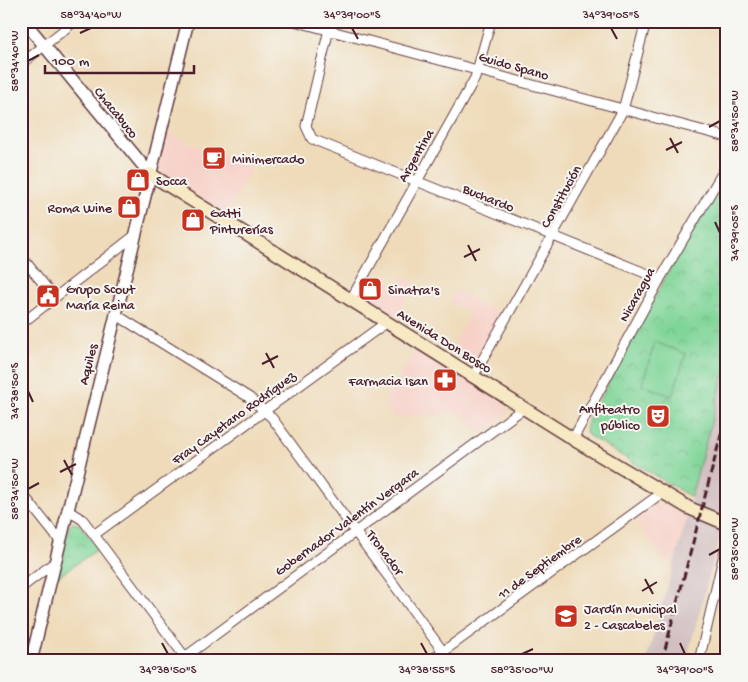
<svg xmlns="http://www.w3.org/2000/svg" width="748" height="682" viewBox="0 0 748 682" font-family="'Gochi Hand',sans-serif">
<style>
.built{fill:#f7d1c8}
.industrial{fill:#d2bfc0}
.park{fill:url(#park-crowns);stroke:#657a62}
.pitch{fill:#80d598;stroke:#657a62}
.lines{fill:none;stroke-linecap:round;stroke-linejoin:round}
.minor-casing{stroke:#633b40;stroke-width:11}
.tertiary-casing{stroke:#633b40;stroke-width:14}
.secondary-casing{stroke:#633b40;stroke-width:15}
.minor{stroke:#fff;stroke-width:9}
.tertiary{stroke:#fff;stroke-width:11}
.secondary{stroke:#f7e9c3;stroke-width:12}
.rail{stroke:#4a1f2b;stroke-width:3;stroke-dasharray:8 4;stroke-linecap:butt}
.ticks{fill:none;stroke:#4a1f2b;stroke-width:2}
.labels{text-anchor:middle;stroke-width:4;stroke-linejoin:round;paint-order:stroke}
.street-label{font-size:14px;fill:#4a1f2b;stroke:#f6f6f2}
.poi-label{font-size:14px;fill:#4a1f2b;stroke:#f6f6f2;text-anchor:start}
.neatline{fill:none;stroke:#4a1f2b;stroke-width:2}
.ticks-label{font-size:12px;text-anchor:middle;fill:#4a1f2b}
</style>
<defs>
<pattern id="park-crowns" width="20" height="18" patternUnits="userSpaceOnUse" patternTransform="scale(1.25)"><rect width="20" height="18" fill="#80d598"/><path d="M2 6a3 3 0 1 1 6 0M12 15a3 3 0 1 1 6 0" fill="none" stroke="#70b683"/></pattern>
</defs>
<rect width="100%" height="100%" fill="#f6f6f2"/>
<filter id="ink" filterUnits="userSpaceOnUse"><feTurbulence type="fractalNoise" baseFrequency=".02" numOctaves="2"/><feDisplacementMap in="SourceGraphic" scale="10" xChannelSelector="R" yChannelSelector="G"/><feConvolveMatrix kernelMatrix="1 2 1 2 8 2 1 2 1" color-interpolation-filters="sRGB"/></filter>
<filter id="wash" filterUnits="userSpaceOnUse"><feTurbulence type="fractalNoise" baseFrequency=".0096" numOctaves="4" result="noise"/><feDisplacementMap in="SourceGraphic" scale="20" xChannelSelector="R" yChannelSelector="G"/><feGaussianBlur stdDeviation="1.12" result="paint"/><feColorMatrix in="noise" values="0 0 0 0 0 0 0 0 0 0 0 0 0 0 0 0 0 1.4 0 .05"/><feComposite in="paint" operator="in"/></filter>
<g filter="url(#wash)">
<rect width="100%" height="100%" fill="#efdbba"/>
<path class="built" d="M165,132l65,28 2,-6 20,12 -25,48 -70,-43z
M370,272l26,15 6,-11 13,6 -19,34 -36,-23z
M456,290l47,26 -29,47 -24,-13 21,-37 -22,-12z
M416,350l90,54 3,6 -4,6 -25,18 -15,-20 -71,3 -10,-14z
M660,502l28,13 -17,53 -37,-50z"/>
<path class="industrial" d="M727,364v147l-41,150h-40l42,-146 5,-30z"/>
<path class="park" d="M727,172v192l-36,133 -102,-61 -4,-6 1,-6 84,-155z
M72,523l7,1 19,25 -41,28 12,-51z"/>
<path class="pitch" d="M655,342l31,12 -14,42 -30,-11z"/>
</g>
<g filter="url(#ink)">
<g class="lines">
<g class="minor-casing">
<path id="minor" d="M294,21l433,116
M331,21l-25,105 6,13 348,140
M21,64l54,-43
M21,256l33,41
M351,299l124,-221 16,-57
M115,314l135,84 22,20 178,243
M21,324l113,-88
M474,375l149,-265 23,-89
M573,439l87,-160 67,-114
M21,492l39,49
M67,510l16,10 105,141
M95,534l292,-212
M21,588l34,-26
M185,657l339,-249
M430,661l233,-169
M699,661l28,-120"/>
</g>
<g class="tertiary-casing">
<path id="tertiary" d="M24,21l126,153
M31,661l157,-640"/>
</g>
<g class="secondary-casing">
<path id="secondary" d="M150,174l423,265 116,69 38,16"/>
</g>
<use href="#minor" class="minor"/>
<use href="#tertiary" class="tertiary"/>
<use href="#secondary" class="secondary"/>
<path class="rail" d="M662,661l65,-249"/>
</g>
</g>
<path class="ticks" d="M352,28l6,11M611,28l6,11M80,33l11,-5M28,61l11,-6M709,127l11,-6M670,138l8,15M666,150l16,-8M715,222l5,11M468,245l8,16M464,257l16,-8M266,353l8,15M262,364l16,-8M28,391l5,11M64,460l8,15M60,472l16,-8M28,489l11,-6M709,555l11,-6M645,579l8,15M642,591l15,-9M162,643l6,11M421,643l6,11M680,643l5,11M522,654l11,-5"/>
<defs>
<g id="cafe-square" transform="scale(1.25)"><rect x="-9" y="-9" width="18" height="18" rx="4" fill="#c8321e" stroke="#f6f6f2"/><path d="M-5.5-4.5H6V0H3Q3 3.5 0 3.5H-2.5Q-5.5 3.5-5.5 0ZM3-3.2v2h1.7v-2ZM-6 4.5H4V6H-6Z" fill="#fff"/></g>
<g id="shop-square" transform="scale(1.25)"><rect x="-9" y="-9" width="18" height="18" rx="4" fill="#c8321e" stroke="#f6f6f2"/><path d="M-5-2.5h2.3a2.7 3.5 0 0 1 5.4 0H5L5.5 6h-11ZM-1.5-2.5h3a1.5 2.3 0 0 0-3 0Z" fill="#fff"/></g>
<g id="civic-square" transform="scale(1.25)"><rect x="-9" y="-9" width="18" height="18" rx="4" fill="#c8321e" stroke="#f6f6f2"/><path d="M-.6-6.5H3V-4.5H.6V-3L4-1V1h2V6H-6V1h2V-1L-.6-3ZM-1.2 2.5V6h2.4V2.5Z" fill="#fff"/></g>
<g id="pharmacy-square" transform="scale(1.25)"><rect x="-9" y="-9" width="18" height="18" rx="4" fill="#c8321e" stroke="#f6f6f2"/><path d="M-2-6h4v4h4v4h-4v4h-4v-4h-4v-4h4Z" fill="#fff"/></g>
<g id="theatre-square" transform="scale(1.25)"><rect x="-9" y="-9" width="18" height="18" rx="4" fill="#c8321e" stroke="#f6f6f2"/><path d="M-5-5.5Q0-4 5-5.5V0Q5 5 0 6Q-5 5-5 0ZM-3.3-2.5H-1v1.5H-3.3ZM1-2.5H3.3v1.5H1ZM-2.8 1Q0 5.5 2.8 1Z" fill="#fff"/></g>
<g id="school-square" transform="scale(1.25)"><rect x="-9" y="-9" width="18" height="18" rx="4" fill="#c8321e" stroke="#f6f6f2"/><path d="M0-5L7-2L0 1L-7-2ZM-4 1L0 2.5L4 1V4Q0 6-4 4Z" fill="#fff"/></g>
</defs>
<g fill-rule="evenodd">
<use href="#cafe-square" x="214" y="158"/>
<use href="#shop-square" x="138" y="180"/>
<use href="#shop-square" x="129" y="207"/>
<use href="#shop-square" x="193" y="220"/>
<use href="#shop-square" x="370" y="289"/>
<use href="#civic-square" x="48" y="296"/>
<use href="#pharmacy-square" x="445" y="380"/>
<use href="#theatre-square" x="658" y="416"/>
<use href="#school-square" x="566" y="616"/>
</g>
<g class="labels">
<g class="street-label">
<text transform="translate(514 65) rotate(16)" y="5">Guido Spano</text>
<text transform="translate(117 112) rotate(51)" y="5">Chacabuco</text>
<text transform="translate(415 155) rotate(-60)" y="5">Argentina</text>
<text transform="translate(560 196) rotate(-61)" y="5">Constitución</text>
<text transform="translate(489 197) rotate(22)" y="5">Buchardo</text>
<text transform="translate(636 294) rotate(-61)" y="5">Nicaragua</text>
<text transform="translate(445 340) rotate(32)" y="5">Avenida Don Bosco</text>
<text transform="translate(87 364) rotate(-76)" y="5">Aquiles</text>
<text transform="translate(233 417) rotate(-36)" y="5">Fray Cayetano Rodríguez</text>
<text transform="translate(346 521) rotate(-36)" y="5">Gobernador Valentín Vergara</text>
<text transform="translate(386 552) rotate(53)" y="5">Tronador</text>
<text transform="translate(539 566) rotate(-36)" y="5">11 de Septiembre</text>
</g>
<g class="poi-label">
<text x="232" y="163">Minimercado</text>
<text x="156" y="185">Socca</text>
<text x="112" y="212" text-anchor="end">Roma Wine</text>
<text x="210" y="217">Gatti<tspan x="210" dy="16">Pinturerías</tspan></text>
<text x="66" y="293">Grupo Scout<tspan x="66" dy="16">María Reina</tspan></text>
<text x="388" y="294">Sinatra's</text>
<text x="428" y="385" text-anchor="end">Farmacia Isan</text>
<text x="640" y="413" text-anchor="end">Anfiteatro<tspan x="640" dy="16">público</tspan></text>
<text x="584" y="613">Jardín Municipal<tspan x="584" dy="16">2 - Cascabeles</tspan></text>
</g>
</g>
<rect width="748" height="682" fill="none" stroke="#f6f6f2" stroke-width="55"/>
<path d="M45 65v8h149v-8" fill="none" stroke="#4a1f2b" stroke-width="2.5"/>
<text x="52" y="65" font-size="15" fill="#4a1f2b" stroke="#f6f6f2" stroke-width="4" paint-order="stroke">100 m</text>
<rect x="28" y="28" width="692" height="626" class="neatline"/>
<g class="ticks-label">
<text x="91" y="18">58°34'40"W</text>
<text x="352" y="18">34°39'00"S</text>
<text x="611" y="18">34°39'05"S</text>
<text transform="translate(14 61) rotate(-90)" y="4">58°34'40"W</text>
<text transform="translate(734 121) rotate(-90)" y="4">58°34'50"W</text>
<text transform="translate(734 233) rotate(-90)" y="4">34°39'05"S</text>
<text transform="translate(14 391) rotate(-90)" y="4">34°38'50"S</text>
<text transform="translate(14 489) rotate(-90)" y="4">58°34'50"W</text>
<text transform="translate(734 549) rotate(-90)" y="4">58°35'00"W</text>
<text x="168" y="673">34°38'50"S</text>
<text x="427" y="673">34°38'55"S</text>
<text x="522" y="673">58°35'00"W</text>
<text x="685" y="673">34°39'00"S</text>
</g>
</svg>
